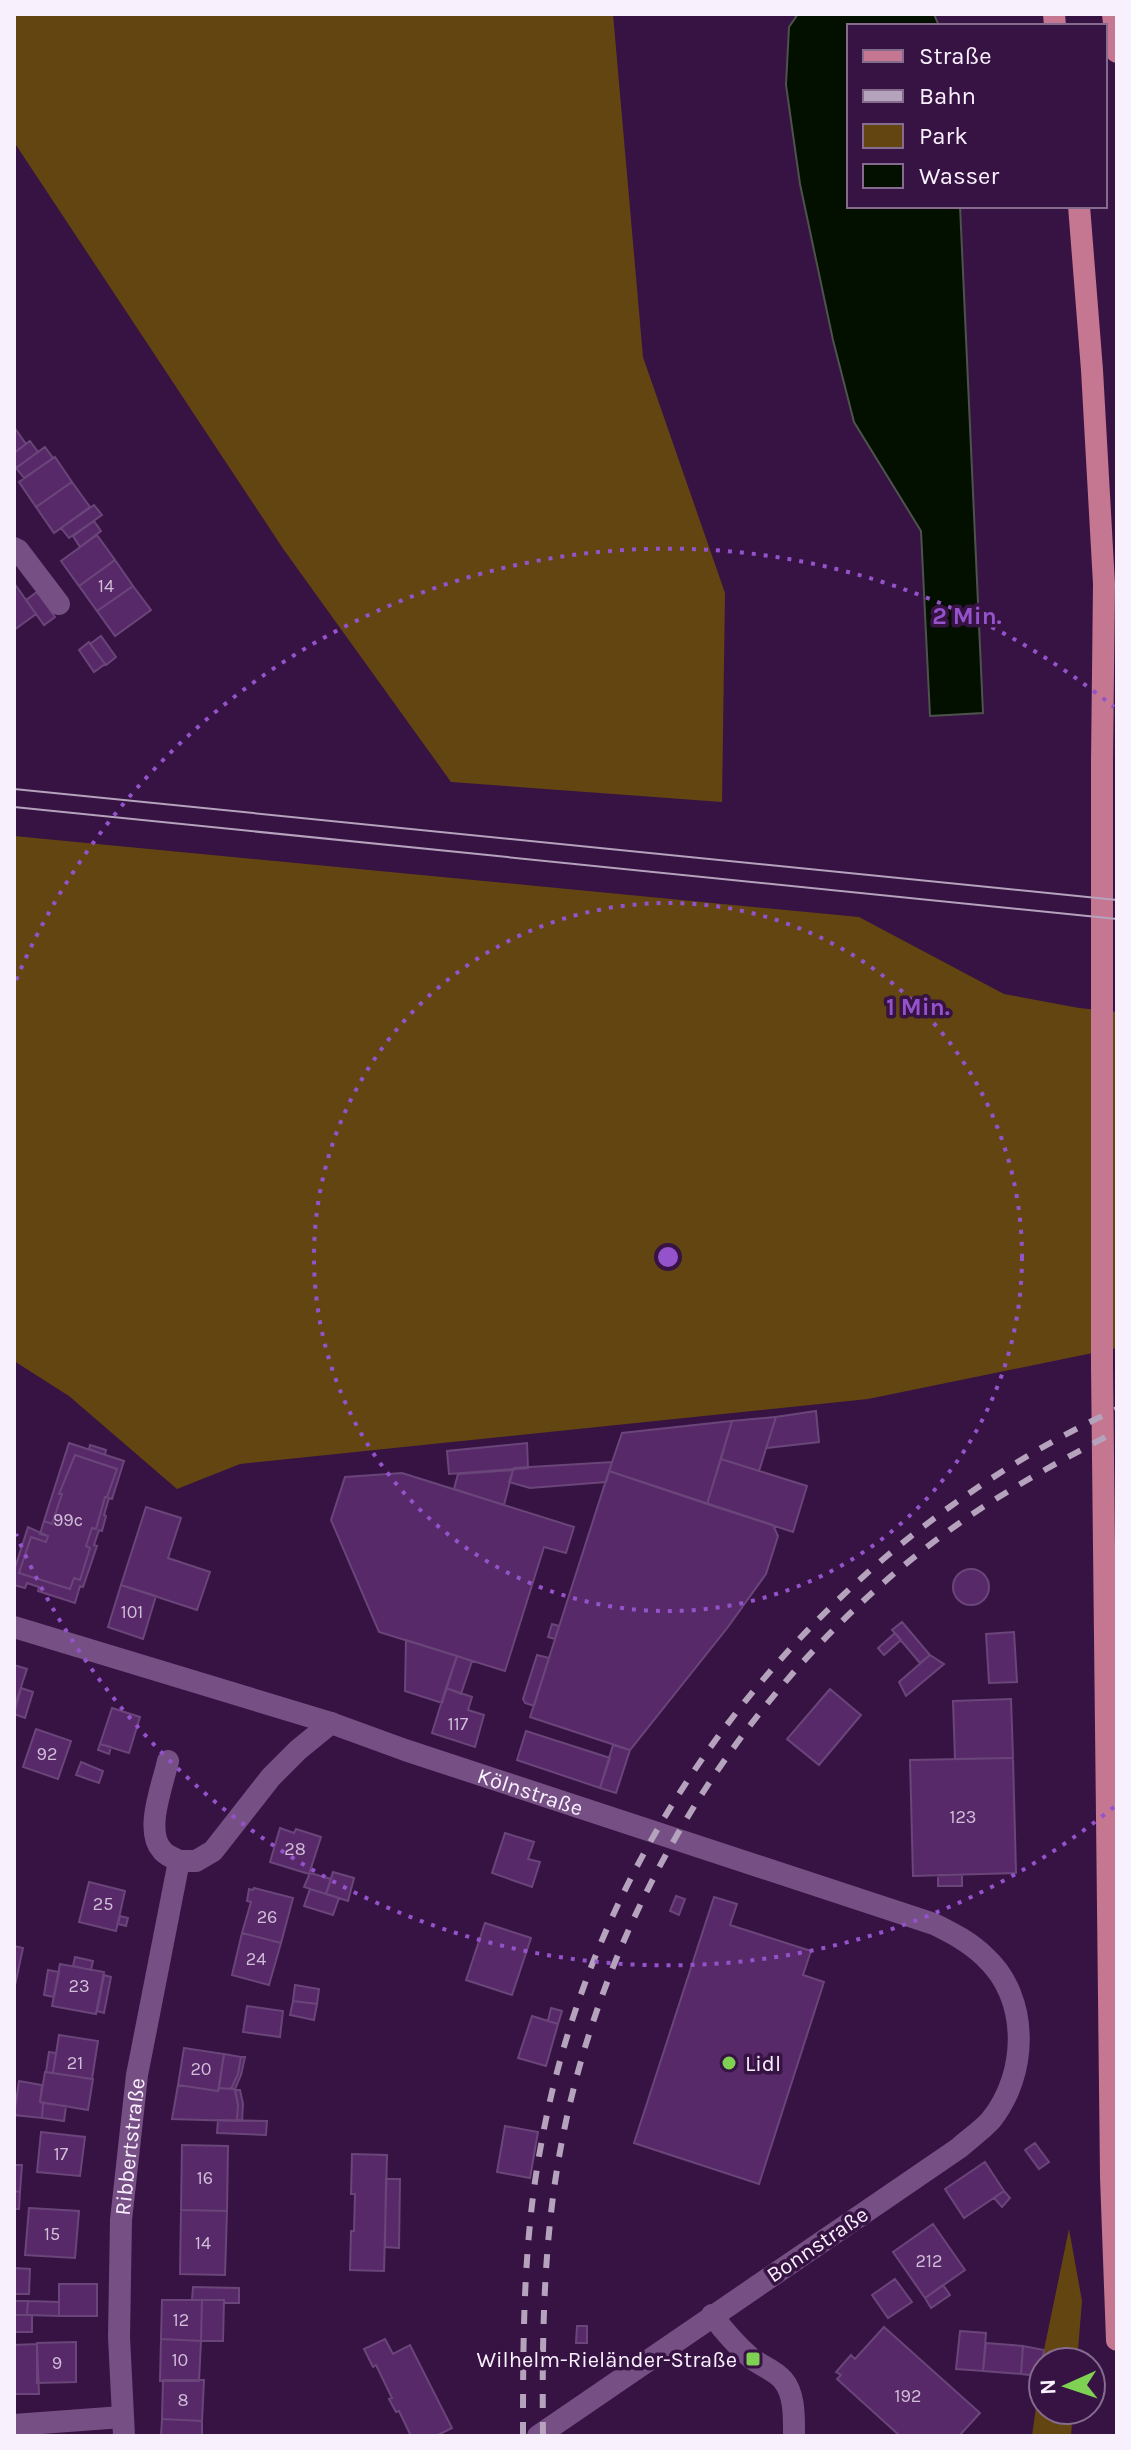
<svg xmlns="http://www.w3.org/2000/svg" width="1131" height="2450" viewBox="0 0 1131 2450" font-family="Karla,sans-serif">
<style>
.green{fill:#634511}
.water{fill:#031000;stroke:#4d534c;stroke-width:2}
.building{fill:#582969;stroke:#6a4579;stroke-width:2}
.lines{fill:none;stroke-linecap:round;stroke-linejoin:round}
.minor{stroke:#765085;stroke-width:22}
.primary{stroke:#c57690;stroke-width:22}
.tram{stroke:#b5a2bc;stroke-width:2}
.rail{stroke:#b5a2bc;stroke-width:6;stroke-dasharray:14 14;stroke-linecap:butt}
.ring{fill:none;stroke:#9453cb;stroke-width:4;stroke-dasharray:4 8}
.poi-dot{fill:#7ed153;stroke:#371343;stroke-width:3}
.labels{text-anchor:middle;stroke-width:7;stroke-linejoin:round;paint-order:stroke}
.number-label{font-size:18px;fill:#d1bed8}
.street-label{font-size:22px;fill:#f9f0fd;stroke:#371343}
.poi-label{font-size:22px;fill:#f9f0fd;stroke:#371343;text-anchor:start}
.centre{fill:#9453cb;stroke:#371343;stroke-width:4}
.ring-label{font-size:24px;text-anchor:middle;font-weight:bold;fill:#9453cb;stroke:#371343;stroke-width:7;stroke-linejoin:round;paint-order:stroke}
</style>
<rect width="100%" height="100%" fill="#371343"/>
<path class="green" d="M14,14h599l30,343 82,236 -3,209 -271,-20 -167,-232 -270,-408z
M14,836l845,81 145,77 75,14 38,4v336l-249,51 -628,65 -63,25 -108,-93 -55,-35z
M1069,2229l13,72 -5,61h-34v48h30l-2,26h-39l12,-86z"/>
<path class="water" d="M798,14h136l5,12h-90v180h111l23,507 -53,3 -9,-185 -67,-109 -21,-82 -33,-156 -14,-99 3,-58z"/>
<path class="building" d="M14,427l12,17 -12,9z
M30,441l8,11 -22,16 -2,-4v-11z
M45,447l8,11 -29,20 -8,-10z
M55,457l17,25 -36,25 -17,-25z
M72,482l18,25 -36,26 -18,-26z
M94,505l8,10 -33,23 -8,-10z
M94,521l7,10 -21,16 -7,-11z
M97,535l18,25 -36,26 -18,-25z
M115,560l18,26 -36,25 -18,-25z
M14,583l22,31 -22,16z
M133,586l18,24 -36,26 -18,-25z
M37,592l18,25 -11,8 -18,-25z
M101,636l15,21 -10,8 -16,-21z
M89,642l16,22 -11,8 -15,-22z
M816,1411l3,31 -53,6 10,-31z
M776,1417l-17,54 -38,-12 11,-38z
M732,1421l-25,83 -98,-33 13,-38z
M69,1443l55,18 -12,38 -3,-1 -5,17 2,1 -4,15 -3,-1 -5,15 3,1 -14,41 -3,-1 -5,17 -37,-12 1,-4 -12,-4 -2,5 -11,-3v-14l14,-44 20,9 -2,6 -15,-5 -12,36 51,16 4,-11 6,2 10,-32 -4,-2 6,-18 4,1 9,-32h2l10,-28 -42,-14 -16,39h3l-10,30 -8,-3z
M527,1443l1,25 -79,6 -2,-23z
M90,1445l16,5 -1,5 -16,-6z
M75,1455l42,14 -10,28h-2l-9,32 -4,-1 -6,18 4,2 -10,32 -6,-2 -4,11 -51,-16 12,-36 15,5 2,-6 -8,-2 4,-13 8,3 10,-30h-3z
M721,1459l86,27 -14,46 -86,-28z
M612,1462l-6,20 -76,6 -21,-6 5,-14z
M513,1470l-9,35 -50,-16 4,-15z
M609,1471l164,54 5,11 -12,38 -38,53 -98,123 -100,-33z
M402,1473l172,54 -8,26 -22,-6 -39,124 -126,-39 -48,-112 14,-43z
M146,1507l35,11 -13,40 42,14 -13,38 -76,-25z
M953 1587a18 18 0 1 1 36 0a18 18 0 1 1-36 0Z
M121,1585l35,11 -13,43 -35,-12z
M902,1622l28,33 -10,8 -28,-33z
M552,1624l7,2 -4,13 -7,-2z
M1014,1632l3,50 -28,1 -3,-49z
M895,1633l6,7 -17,15 -6,-7z
M406,1640l51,16 -15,47 -37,-12z
M537,1655l12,3 -15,48 -9,-3 -2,-4z
M930,1655l14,9 -38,32 -7,-14z
M457,1656l15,5 -11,33 -15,-6z
M14,1665l13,4 -13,39z
M21,1688l12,4 -8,26 -11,-4z
M446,1688l26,9 -4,13 16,5 -9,32 -43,-14z
M830,1689l31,26 -42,50 -32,-26z
M1011,1699l2,59 -58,1 -2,-58z
M112,1708l28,9 -11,36 -29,-9z
M36,1729l35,12 -13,38 -35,-12z
M526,1731l84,27 -10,30 -83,-28z
M100,1744l11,3 -2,7 -11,-4z
M613,1745l17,5 -14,43 -16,-5z
M1013,1758l3,115 -103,3 -3,-116z
M81,1762l22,9 -4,12 -23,-8z
M280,1828l14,5 2,-4 25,8 -12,37 -39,-12z
M505,1833l29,9 -6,17 12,3 -8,25 -40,-14z
M333,1872l21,6 -6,23 -22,-7z
M310,1873l21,6 -5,15 -22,-7z
M938,1875h24v11h-24z
M89,1882l36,9 -9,40 -37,-9z
M254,1888l39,10 -12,45 -39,-10 9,-31 -4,-1 2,-12 4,1z
M310,1889l29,9 -6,17 -29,-9z
M676,1896l9,3 -6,16 -9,-4z
M714,1897l23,7 -7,21 81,26 -8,24 21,7 -65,202 -125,-41z
M120,1916l8,2 -2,8 -8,-2z
M485,1923l46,15 -19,57 -46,-15z
M242,1933l39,10 -12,42 -37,-10z
M14,1946l9,2 -9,42z
M75,1957l18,4 -2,9 -18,-4z
M60,1964l44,8 -8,42 -44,-8z
M48,1970l11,2 -5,25 -10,-2z
M104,1975l7,2 -7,36 -7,-2z
M295,1985l24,4 -2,15 -24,-3z
M293,2001l24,3 -3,16 -24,-5z
M247,2006l36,5 -3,26 -37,-5z
M551,2008l11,3 -4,13 -10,-3z
M532,2016l26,8 -12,42 -28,-8z
M59,2035l39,6 -6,38 -39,-6z
M184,2048l40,6 -6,37 -40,-6z
M49,2052l7,1 -3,20 -7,-1z
M224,2054l17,3 -3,17 -7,15 -12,-1z
M241,2057h4l-4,18 -6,14h-4l7,-15z
M45,2072l48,7 -5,31 -48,-8z
M19,2081l23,4 -2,17 3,1 -1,15 -28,-3z
M178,2085l40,6 1,-3 16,1 3,16 -1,16 -65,-2z
M235,2090h5l3,14 -1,17 -5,-1 1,-15z
M43,2103l23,3 -2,15 -22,-3z
M218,2120l49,1 -1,14 -49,-2z
M505,2126l33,6 -8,46 -33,-6z
M41,2132l44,5 -5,39 -43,-4z
M1035,2143l14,19 -10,7 -14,-19z
M182,2145l46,1 -1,65 -46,-1z
M352,2154l35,1 -3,116 -34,-1 1,-39h3l1,-37h-4z
M985,2162l19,29 -40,27 -19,-29z
M14,2165h8l-2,27 -6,-1z
M386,2179h14l-1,69 -14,-1z
M14,2191l6,1 -1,17h-5z
M1004,2191l6,7 -8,9 -8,-9z
M29,2208l50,3 -4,47 -50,-3z
M181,2210l46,1 -2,64 -45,-1z
M933,2224l32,46 -40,28 -32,-46z
M14,2268l16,1 -1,25h-15z
M895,2279l17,23 -24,16 -16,-23z
M59,2284h38v32h-38z
M943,2285l7,10 -19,13 -6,-10z
M193,2287l46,1v15h-15v-3h-32z
M162,2300h40l-1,41 -40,-2z
M202,2300h22l-1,41h-22z
M14,2301h14l-1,14h-13z
M28,2301l31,1v14l-32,-1z
M14,2315h18v17h-18z
M577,2326h10v17h-11z
M884,2327l96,86 -21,23h-59l-63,-57 4,-4 -5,-3 15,-17 4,4z
M960,2331l26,2 -3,38 -27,-2z
M161,2339l40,2 -2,40h-39z
M385,2339l8,15 17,-9 42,83 -16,8h-25l-12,-25 -3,1 -7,-13 3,-1 -16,-33 -3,2 -9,-18z
M76,2342v40l-39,1v-40z
M986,2343l37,3 -2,28 -38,-3z
M37,2344l2,50h-25v-49z
M1023,2346l21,4 -4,26 -19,-2z
M163,2380h41l-2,41 -40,-2z
M162,2419l40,2v15h-41z"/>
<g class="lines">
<g class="minor">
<path d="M14,548l4,2 41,54"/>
<path id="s1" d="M14,1627l317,96 74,27 529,174c18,9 36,18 51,33 45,41 43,117 6,163 -9,10 -22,19 -32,28l-421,288"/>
<path d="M168,1761c-5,23 -24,70 -6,89 3,5 12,8 17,11"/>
<path d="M712,2315c12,16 24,30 39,43 10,8 24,12 32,22 12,14 11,38 11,56"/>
<path d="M14,2425l108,-8"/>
<path id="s2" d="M124,2436l-5,-99 2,-117 16,-145 42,-214h17l17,-10 58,-74 27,-27 33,-27"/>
</g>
<path class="primary" d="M1054,14l1,12
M1113,14l4,38
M1079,206l13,164 12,214 -2,177v606l9,810 6,163"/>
<path class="tram" d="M14,789l1103,111
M14,807l1103,112"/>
<path class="rail" d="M523,2436c0,-97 0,-195 18,-291 57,-321 282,-600 576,-736
M543,2436c-1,-97 0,-194 18,-290 45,-241 187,-469 386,-614 53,-39 111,-70 170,-101"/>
</g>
<g class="ring">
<circle cx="668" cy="1257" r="354"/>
<path d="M1114 1807A708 708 0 0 1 16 1534M16 980A708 708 0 0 1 1114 707"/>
</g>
<g class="poi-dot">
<circle cx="729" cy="2063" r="8"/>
<rect x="745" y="2351" width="16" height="16" rx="4"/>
</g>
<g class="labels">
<g class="number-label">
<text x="106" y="592">14</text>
<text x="68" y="1526">99c</text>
<text x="132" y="1618">101</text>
<text x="458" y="1730">117</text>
<text x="47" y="1760">92</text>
<text x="963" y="1823">123</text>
<text x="295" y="1855">28</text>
<text x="103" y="1910">25</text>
<text x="267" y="1923">26</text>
<text x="256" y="1965">24</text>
<text x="79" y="1992">23</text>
<text x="75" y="2069">21</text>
<text x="201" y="2075">20</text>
<text x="61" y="2160">17</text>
<text x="205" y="2184">16</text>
<text x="52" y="2240">15</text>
<text x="203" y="2249">14</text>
<text x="929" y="2267">212</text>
<text x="181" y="2326">12</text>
<text x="180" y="2366">10</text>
<text x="57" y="2369">9</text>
<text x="908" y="2402">192</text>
<text x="183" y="2406">8</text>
</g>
<g class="street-label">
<text dy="8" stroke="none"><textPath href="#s1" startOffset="542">Kölnstraße</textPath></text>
<text dy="8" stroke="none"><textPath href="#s2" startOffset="290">Ribbertstraße</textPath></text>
<text transform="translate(817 2244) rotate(-34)" y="8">Bonnstraße</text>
</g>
<g class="poi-label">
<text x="745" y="2071">Lidl</text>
<text x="737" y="2367" text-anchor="end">Wilhelm-Rieländer-Straße</text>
</g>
</g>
<circle cx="668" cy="1257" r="12" class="centre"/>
<g class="ring-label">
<text x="967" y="624">2 Min.</text>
<text x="918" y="1015">1 Min.</text>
</g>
<rect width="1131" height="2450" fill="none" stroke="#f9f0fd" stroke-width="32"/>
<rect x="847" y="24" width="260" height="184" fill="#371343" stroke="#856b8d" stroke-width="2"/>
<rect x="863" y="50" width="40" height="12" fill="#c57690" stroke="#856b8d" stroke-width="2"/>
<text x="919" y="64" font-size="24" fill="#f9f0fd">Straße</text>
<rect x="863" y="90" width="40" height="12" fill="#b5a2bc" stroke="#856b8d" stroke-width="2"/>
<text x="919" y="104" font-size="24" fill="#f9f0fd">Bahn</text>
<rect x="863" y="124" width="40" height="24" fill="#634511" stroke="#856b8d" stroke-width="2"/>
<text x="919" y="144" font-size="24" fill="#f9f0fd">Park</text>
<rect x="863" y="164" width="40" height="24" fill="#031000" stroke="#856b8d" stroke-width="2"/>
<text x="919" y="184" font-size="24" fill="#f9f0fd">Wasser</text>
<g transform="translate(1067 2386) rotate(267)"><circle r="38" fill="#371343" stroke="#856b8d" stroke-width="2"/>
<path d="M0-6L14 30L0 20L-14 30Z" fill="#7ed153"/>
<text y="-12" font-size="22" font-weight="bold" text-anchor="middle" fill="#f9f0fd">N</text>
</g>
</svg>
